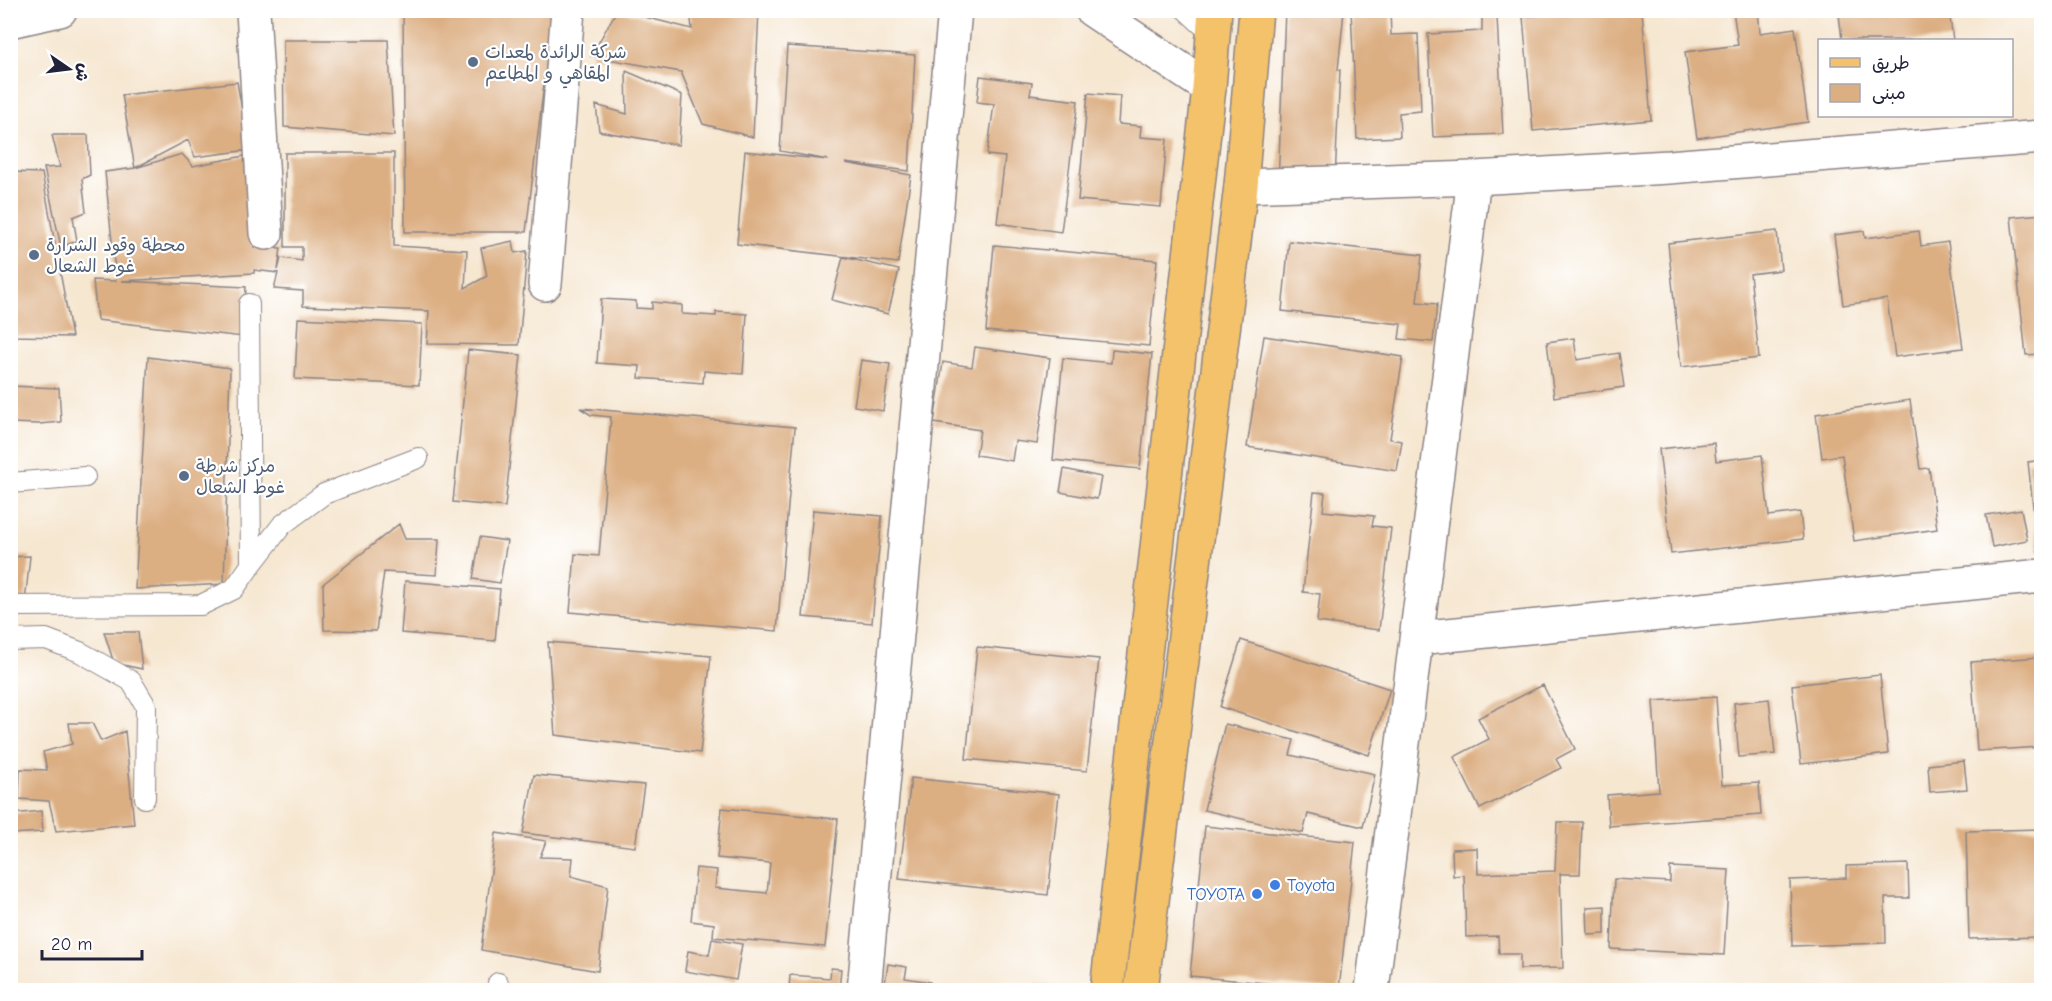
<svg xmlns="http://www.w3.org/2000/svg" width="2052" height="1001" viewBox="0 0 2052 1001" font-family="'Comic Neue','Playpen Sans Arabic',sans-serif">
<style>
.building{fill:#dcaf83}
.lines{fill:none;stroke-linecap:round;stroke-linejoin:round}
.lane-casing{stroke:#8c8486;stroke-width:22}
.street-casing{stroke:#8c8486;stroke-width:36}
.primary-casing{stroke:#8c8486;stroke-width:36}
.lane{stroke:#fff;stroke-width:20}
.street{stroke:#fff;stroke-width:33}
.primary{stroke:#f3c26a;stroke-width:33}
.service-dot{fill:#5c6f8a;stroke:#fff;stroke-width:2}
.shop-dot{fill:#3f7fe0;stroke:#fff;stroke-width:2}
.labels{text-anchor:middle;stroke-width:4.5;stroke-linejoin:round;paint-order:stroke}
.service-label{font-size:18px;fill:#4e5e75;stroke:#fff;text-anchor:start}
.shop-label{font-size:18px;fill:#366cbe;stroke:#fff;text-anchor:start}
</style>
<rect width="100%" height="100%" fill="#fff"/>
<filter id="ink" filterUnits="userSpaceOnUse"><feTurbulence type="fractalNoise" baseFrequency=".0167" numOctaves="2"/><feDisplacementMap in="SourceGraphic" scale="12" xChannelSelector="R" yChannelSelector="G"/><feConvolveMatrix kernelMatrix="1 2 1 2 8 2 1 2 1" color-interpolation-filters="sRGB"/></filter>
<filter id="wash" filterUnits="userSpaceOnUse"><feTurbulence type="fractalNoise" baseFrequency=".008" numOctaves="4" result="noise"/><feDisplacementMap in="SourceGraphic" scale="24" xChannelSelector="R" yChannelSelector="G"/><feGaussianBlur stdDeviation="1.35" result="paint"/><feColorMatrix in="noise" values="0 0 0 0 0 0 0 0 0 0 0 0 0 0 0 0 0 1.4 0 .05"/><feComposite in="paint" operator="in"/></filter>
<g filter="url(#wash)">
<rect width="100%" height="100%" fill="#f6e7d1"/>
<g id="blocks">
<path class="building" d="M403,10h150l-27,222h-121z
M617,10l75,19 -2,-19h69l-6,127 -50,-13 -22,-52 -90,-16z
M1285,10l59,1 -6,59h2l-5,110 -57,4z
M1351,10h39l1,25 27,-1 3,77 -22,2 1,24 -43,2z
M1599,10h43l9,110 -118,11 -10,-114z
M1733,10h25l2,23 35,-5 13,94 -111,16 -12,-86 53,-7z
M1865,10h84l4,30h-111l-3,-26z
M1482,17h15l6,117 -70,3 -5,-103 54,-3z
M283,40h105l6,96 -110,-9z
M787,46l128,9 -6,116 -64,-8 66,12 -13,88 -161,-19 8,-93 83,9 -48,-9z
M626,71l56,24 -3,50 -80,-14 -3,-26 31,9z
M980,76l52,7 -2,12 48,6 -17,131 -64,-9 8,-66 -18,-2 7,-51 -17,-2z
M237,82l12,68 -54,7 -7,-17 -53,28 47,-14 11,12 51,-10 5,-6 5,97 27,1 -3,22 3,-12 21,3v-14h-17v-94h109v93l73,4 -2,38 22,-12 -6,-28 32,-7 2,12 12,-2 -8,94 -92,-1 2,-33 -126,-5v-15l-29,-2 4,-16 -24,-3v3l-133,8 125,6 -3,50 -146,-17 -4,-40 23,1 -11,-109 30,-4 -13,-73z
M1088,93l32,3 -2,28 23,2 -1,11 27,2 -6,68 -83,-7z
M52,135h36l2,40 -8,4 4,33 -13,5 4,24 -16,6 -17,-79 16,-1z
M10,172l32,1 30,164 -62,-1z
M2042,214v140l-16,1 -15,-138z
M1777,231l4,39 -31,4 9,84 -78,9 -13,-124z
M1864,231l1,7 54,-7 2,15 27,-4 15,106 -68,9 -8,-58 -44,6 -9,-70z
M1289,241l133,14 -5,47 20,2 -4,38 -34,-3 2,-15 -119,-13z
M994,245l163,15 -8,86 -163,-15z
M843,257l56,13 -11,44 -56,-14z
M601,299l35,2v7l16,1v-7l30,3v9l34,2v-4l31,2 -4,60 -39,-3 -1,12 -64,-5 1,-12 -43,-3z
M298,318l124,6 -3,61 -124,-6z
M1264,336l139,21 -13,82 12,2 -5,30 -150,-24z
M1574,338l3,22 42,-7 5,34 -70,10 -7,-55z
M975,347l75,11 -13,86 -22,-3 -3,20 -36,-6 4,-25 -46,-7 9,-61 29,5z
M468,350l53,5 -16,152 -52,-5z
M1112,350l40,4 -12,115 -87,-9 10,-102 48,5z
M148,357l82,11 -6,216 -89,5z
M861,360l29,4 -7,47 -29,-5z
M10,386l49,2 2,34 -22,2 -29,-1z
M1910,400l10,69 9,-1 8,61 -83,12 -12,-86 -20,3 -6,-44z
M580,408l215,19 -18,204 -207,-19 5,-58 24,2 12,-139 -20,-2z
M1714,443l2,18 46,-6 7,61 31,-4 3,27 -132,15 -12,-105z
M2042,460v90l-4,1 -10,-89z
M1064,469l37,8 -4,22 -37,-7z
M1314,492l11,1 -2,18 51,5 -2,10 19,2 -12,102 -62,-8 3,-28 -17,-2z
M2021,509l6,31 -35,7 -6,-32z
M813,510l69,6 -10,107 -69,-6z
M399,524l6,15h34l-2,36 -53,-3 -8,59 -52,-1 -1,-46z
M480,537l27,4 -7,42 -27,-4z
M30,556l-5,46 -15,1v-46z
M405,581l95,8 -5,52 -94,-8z
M104,632h34l4,37 -28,-6z
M1241,640l149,49 -21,66 -149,-48z
M548,642l163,14 -11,97 -145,-18z
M977,647l122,12 -12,112 -121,-12z
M2042,657v90l-65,4 -6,-89z
M1880,675l8,79 -87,10 -9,-79z
M1543,685l32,64 -19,10 5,9 -81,41 -26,-52 35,-18 -11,-21z
M1716,697l6,88 37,-2 2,32 -152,11 -2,-31 52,-4 -6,-90z
M1769,699l6,55 -36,3 -5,-54z
M69,723h23l9,18 24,-10 9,93 -78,7 -7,-30 -30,-2 1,-30 27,1 -4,-18 29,-8z
M1225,724l69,16 -4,15 85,19 -12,53 -55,-13 -5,19 -99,-23z
M1964,761l3,28 -37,3 -2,-27z
M534,775l110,10 -9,62 -112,-14z
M911,778l148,16 -11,101 -149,-16z
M722,808l116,11 -13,128 -112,-10 1,-13 -23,-3 5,-53 21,2 -2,18 52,5 3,-30 -53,-5z
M41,811l2,21 -31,2 1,-20z
M1557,822h25l-2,52h-20l3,94 -43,1v-15h-21l-1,-18 -32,1 -2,-62 -11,1 -1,-27 25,-1 1,26 77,-3z
M1205,826l150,16 -16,148 -149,-14z
M2042,829v108l-73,2 -3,-108z
M496,833l50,8 -6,16 33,1 -2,18 37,10 -10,85 -117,-21z
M1908,864l1,34h-24l1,45 -94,3 -2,-66 56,-2v-12z
M1670,867l59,3 -5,85 -113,-6 3,-70 56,3z
M1605,906v28l-17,1 -1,-28z
M712,939l30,5 -6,36 -51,-9 3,-20 21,4z
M888,964l19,3 -2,11 25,4 -1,8h-45z
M831,968l10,1 -2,21h-50l1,-15 40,3z
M1036,984l37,5v1h-40z"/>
</g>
</g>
<g filter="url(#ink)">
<use href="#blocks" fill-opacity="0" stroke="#8c8486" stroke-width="1.5"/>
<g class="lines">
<g class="lane-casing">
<path id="lane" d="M1186,10l27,25
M10,483l75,-6
M251,565l31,-40 42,-31 94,-36
M10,606l191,-1 33,-16 17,-24 -2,-261
M10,640l36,-1 34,13 51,29 15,25 -1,92
M497,990l1,-7"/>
</g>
<g class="street-casing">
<path id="street" d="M253,10l13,223
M1092,10l117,78
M10,21l50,-11
M1241,186l233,-8 195,-11 373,-30
M545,284l23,-274
M1417,638l625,-62
M864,990l91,-980
M1372,990l102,-812"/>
</g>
<g class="primary-casing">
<path id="primary" d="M1107,990l102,-902 6,-78
M1141,990l100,-804 15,-176"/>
</g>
<use href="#lane" class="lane"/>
<use href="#street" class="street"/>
<use href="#primary" class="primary"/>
</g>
</g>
<g class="service-dot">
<circle cx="473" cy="62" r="6"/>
<circle cx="34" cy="255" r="6"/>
<circle cx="184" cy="476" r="6"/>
</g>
<g class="shop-dot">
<circle cx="1275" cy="885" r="6"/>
<circle cx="1257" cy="894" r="6"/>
</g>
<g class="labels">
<g class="service-label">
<text x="485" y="58">شركة الرائدة لمعدات<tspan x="485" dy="21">المقاهي و المطاعم</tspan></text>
<text x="46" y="251">محطة وقود الشرارة<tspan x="46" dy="21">غوط الشعال</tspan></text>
<text x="196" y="472">مركز شرطة<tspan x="196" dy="21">غوط الشعال</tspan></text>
</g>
<g class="shop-label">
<text x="1287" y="891">Toyota</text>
<text x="1245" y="900" text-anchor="end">TOYOTA</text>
</g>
</g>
<rect width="2052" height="1001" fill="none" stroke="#fff" stroke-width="36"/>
<rect x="1818" y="39" width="195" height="78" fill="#ffffff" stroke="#a7a7b1" stroke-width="1.5"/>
<rect x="1830" y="58" width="30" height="9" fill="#f3c26a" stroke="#a7a7b1" stroke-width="1.5"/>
<text x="1872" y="69" font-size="18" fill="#22223b">طريق</text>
<rect x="1830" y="84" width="30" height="18" fill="#dcaf83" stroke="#a7a7b1" stroke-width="1.5"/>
<text x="1872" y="99" font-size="18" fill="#22223b">مبنى</text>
<g transform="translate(69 69) rotate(104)" stroke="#ffffff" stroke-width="4.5" paint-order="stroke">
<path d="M0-4.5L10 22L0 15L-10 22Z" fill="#22223b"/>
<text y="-9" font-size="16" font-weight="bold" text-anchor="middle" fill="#22223b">ش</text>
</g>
<path d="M42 950v9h100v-9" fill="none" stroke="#22223b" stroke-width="3"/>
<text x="51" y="950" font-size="18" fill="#22223b" stroke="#ffffff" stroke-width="4.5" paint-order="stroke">20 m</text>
</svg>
